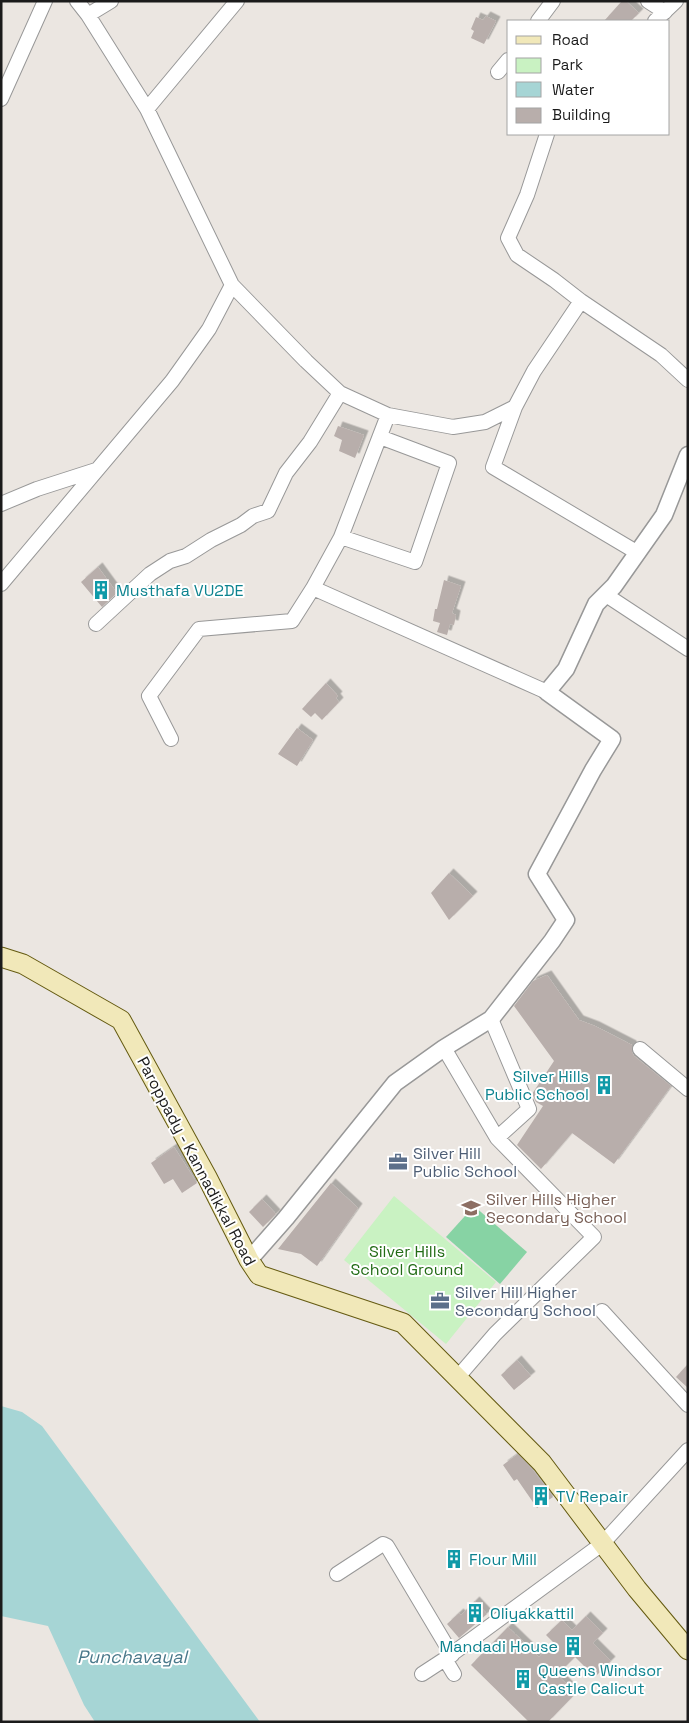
<svg xmlns="http://www.w3.org/2000/svg" width="689" height="1723" viewBox="0 0 689 1723" font-family="'Space Grotesk',sans-serif">
<style>
.park{fill:#c9f2c2}
.pitch{fill:#87d3a4}
.water{fill:#a6d5d5}
.building{fill:#b8aeab;filter:url(#shadow)}
.lines{fill:none;stroke-linecap:round;stroke-linejoin:round}
.minor-casing{stroke:#989898;stroke-width:16}
.tertiary-casing{stroke:#989898;stroke-width:19}
.secondary-casing{stroke:#645a10;stroke-width:21}
.minor{stroke:#fff;stroke-width:14}
.tertiary{stroke:#fff;stroke-width:16}
.secondary{stroke:#f1e8b9;stroke-width:19}
.labels{text-anchor:middle;stroke-width:4;stroke-linejoin:round;paint-order:stroke}
.culture-label{font-size:16px;fill:#0d838f;stroke:#fff;text-anchor:start}
.service-label{font-size:16px;fill:#4e5e75;stroke:#fff;text-anchor:start}
.street-label{font-size:16px;fill:#1b1b1b;stroke:#fff}
.education-label{font-size:16px;fill:#785e54;stroke:#fff;text-anchor:start}
.park-label{font-size:16px;fill:#236c16;stroke:#fff}
.water-label{font-size:18px;font-style:italic;fill:#49788a;stroke:#fff}
</style>
<defs>
<filter id="shadow"><feDropShadow dx="4.5" dy="-4.5" stdDeviation="0" flood-color="#0004"/></filter>
</defs>
<rect width="100%" height="100%" fill="#ebe6e1"/>
<path class="park" d="M394,1196l102,86 -50,62 -102,-84z"/>
<path class="pitch" d="M474,1206l53,46 -27,32 -54,-47z"/>
<path class="water" d="M1,1406l21,6 20,14 218,296h-165l-11,-17 -36,-79 -47,-10z"/>
<path class="building" d="M622,1h4l13,12 -8,8h-27z
M486,16l10,5 -12,23 -13,-6 3,-7 -3,-2 5,-12 7,3z
M338,426l26,9 -9,23 -16,-7 3,-11 -8,-4z
M98,567l19,26 -15,14 -21,-25z
M444,580l17,6 -9,27 4,2 -2,10 -4,-1 -3,11 -10,-3 3,-9 -7,-2 2,-12h2z
M326,683l12,13 -2,2 3,4 -17,18 -7,-7 -4,4 -9,-8z
M297,728l16,12 -16,26 -19,-12z
M449,873l24,23 -24,24 -18,-27z
M547,975l32,45 16,6 37,19v7l2,4 37,30 -57,78 -42,-31 -31,36 -24,-24 26,-39 -7,-4 -4,-8 22,-33 -40,-55 19,-25z
M174,1147l23,36 -15,10 -9,-14 -9,5 -13,-21z
M331,1183l27,25 -41,58 -16,-12 -23,-5z
M262,1199l14,15 -13,13 -14,-15z
M517,1360l14,16 -17,14 -13,-15z
M688,1364v24l-12,-11z
M518,1454l15,16 20,27 -16,11 -20,-29 -3,2 -11,-16z
M475,1601l12,13 -28,24 -12,-14 12,-11 2,2z
M586,1616l17,17 -10,10 18,18 -16,16 -20,-20 -18,18 19,18 -28,29h-19l-58,-57 37,-38 31,30 14,-15 -7,-7 16,-15 10,10z"/>
<g class="lines">
<g class="minor-casing">
<path id="minor" d="M77,1l11,14 59,94 85,176 74,76 34,32 48,22 65,12 32,-5 30,-15 19,-36 47,-70 80,54 27,25
M648,1l17,11
M88,15l23,-14
M538,21l15,-20
M655,21l21,-20
M498,72l10,-12
M1,99l44,-98
M147,109l90,-108
M547,134l-20,61 -19,43 9,17 37,25 27,21
M515,407l-22,60 145,86
M380,437l69,26 -34,99 -74,-25 47,-122
M1,504l36,-15 59,-19
M1,584l171,-203 37,-52 23,-44
M313,588l28,-51
M606,595l82,54
M96,624l54,-50 20,-13 16,-5 25,-16 30,-15 12,-9 15,-5 18,-38 24,-31 30,-49
M171,739l-22,-43 50,-67 93,-8 21,-33 234,104
M491,1019l38,90 -32,29
M444,1048l53,90 97,99 -99,97 -38,44
M640,1049l48,40
M602,1311l86,94
M337,1574l46,-30 4,2 65,109
M422,1674l23,-15
M454,1674l-9,-15 157,-115 86,-94"/>
</g>
<g class="tertiary-casing">
<path id="tertiary" d="M249,1260l37,-42 109,-135 49,-35 47,-29 61,-78 14,-21 -29,-46 56,-104 19,-31 -65,-47 19,-23 30,-65 18,-18 50,-71 24,-60"/>
</g>
<g class="secondary-casing">
<path id="secondary" d="M1,957l22,7 98,56 86,157 42,83 10,15 144,48 139,140 95,126 51,61"/>
</g>
<use href="#minor" class="minor"/>
<use href="#tertiary" class="tertiary"/>
<use href="#secondary" class="secondary"/>
</g>
<defs>
<g id="building-bare" transform="scale(1.5)"><path d="M-4-6H4V6H1V3H-1V6H-4ZM-2.5-4.3h1.7v1.8h-1.7ZM.8-4.3h1.7v1.8H.8ZM-2.5-1h1.7V.8h-1.7ZM.8-1h1.7V.8H.8Z" fill="#0f9aa8" stroke="#fff" stroke-width="2.5" paint-order="stroke"/></g>
<g id="office-bare" transform="scale(1.5)"><path d="M-6-3h4V-5.5h4V-3h4V5H-6ZM-1-4.5V-3h2v-1.5ZM-6 0V1H6V0Z" fill="#5c6f8a" stroke="#fff" stroke-width="2.5" paint-order="stroke"/></g>
<g id="school-bare" transform="scale(1.5)"><path d="M0-5L7-2L0 1L-7-2ZM-4 1L0 2.5L4 1V4Q0 6-4 4Z" fill="#8d6e63" stroke="#fff" stroke-width="2.5" paint-order="stroke"/></g>
</defs>
<g fill-rule="evenodd">
<use href="#building-bare" x="101" y="590"/>
<use href="#building-bare" x="604" y="1085"/>
<use href="#office-bare" x="398" y="1162"/>
<use href="#school-bare" x="471" y="1208"/>
<use href="#office-bare" x="440" y="1301"/>
<use href="#building-bare" x="541" y="1496"/>
<use href="#building-bare" x="454" y="1559"/>
<use href="#building-bare" x="475" y="1613"/>
<use href="#building-bare" x="573" y="1646"/>
<use href="#building-bare" x="523" y="1679"/>
</g>
<g class="labels">
<g class="culture-label">
<text x="116" y="596">Musthafa VU2DE</text>
<text x="589" y="1082" text-anchor="end">Silver Hills<tspan x="589" dy="18">Public School</tspan></text>
<text x="556" y="1502">TV Repair</text>
<text x="469" y="1565">Flour Mill</text>
<text x="490" y="1619">Oliyakkattil</text>
<text x="558" y="1652" text-anchor="end">Mandadi House</text>
<text x="538" y="1676">Queens Windsor<tspan x="538" dy="18">Castle Calicut</tspan></text>
</g>
<g class="service-label">
<text x="413" y="1159">Silver Hill<tspan x="413" dy="18">Public School</tspan></text>
<text x="455" y="1298">Silver Hill Higher<tspan x="455" dy="18">Secondary School</tspan></text>
</g>
<g class="street-label">
<text transform="translate(197 1161) rotate(62)" y="6">Paroppady - Kannadikkal Road</text>
</g>
<g class="education-label">
<text x="486" y="1205">Silver Hills Higher<tspan x="486" dy="18">Secondary School</tspan></text>
</g>
<g class="park-label">
<text x="407" y="1257">Silver Hills<tspan x="407" dy="18">School Ground</tspan></text>
</g>
<g class="water-label">
<text x="132" y="1663">Punchavayal</text>
</g>
</g>
<rect width="689" height="1723" fill="none" stroke="#1b1b1b" stroke-width="5"/>
<rect x="507" y="20" width="162" height="115" fill="#ffffff" stroke="#a4a4a4"/>
<rect x="516" y="36" width="25" height="8" fill="#f1e8b9" stroke="#a4a4a4"/>
<text x="552" y="45" font-size="15" fill="#1b1b1b">Road</text>
<rect x="516" y="58" width="25" height="15" fill="#c9f2c2" stroke="#a4a4a4"/>
<text x="552" y="70" font-size="15" fill="#1b1b1b">Park</text>
<rect x="516" y="82" width="25" height="15" fill="#a6d5d5" stroke="#a4a4a4"/>
<text x="552" y="95" font-size="15" fill="#1b1b1b">Water</text>
<rect x="516" y="108" width="25" height="15" fill="#b8aeab" stroke="#a4a4a4"/>
<text x="552" y="120" font-size="15" fill="#1b1b1b">Building</text>
</svg>
